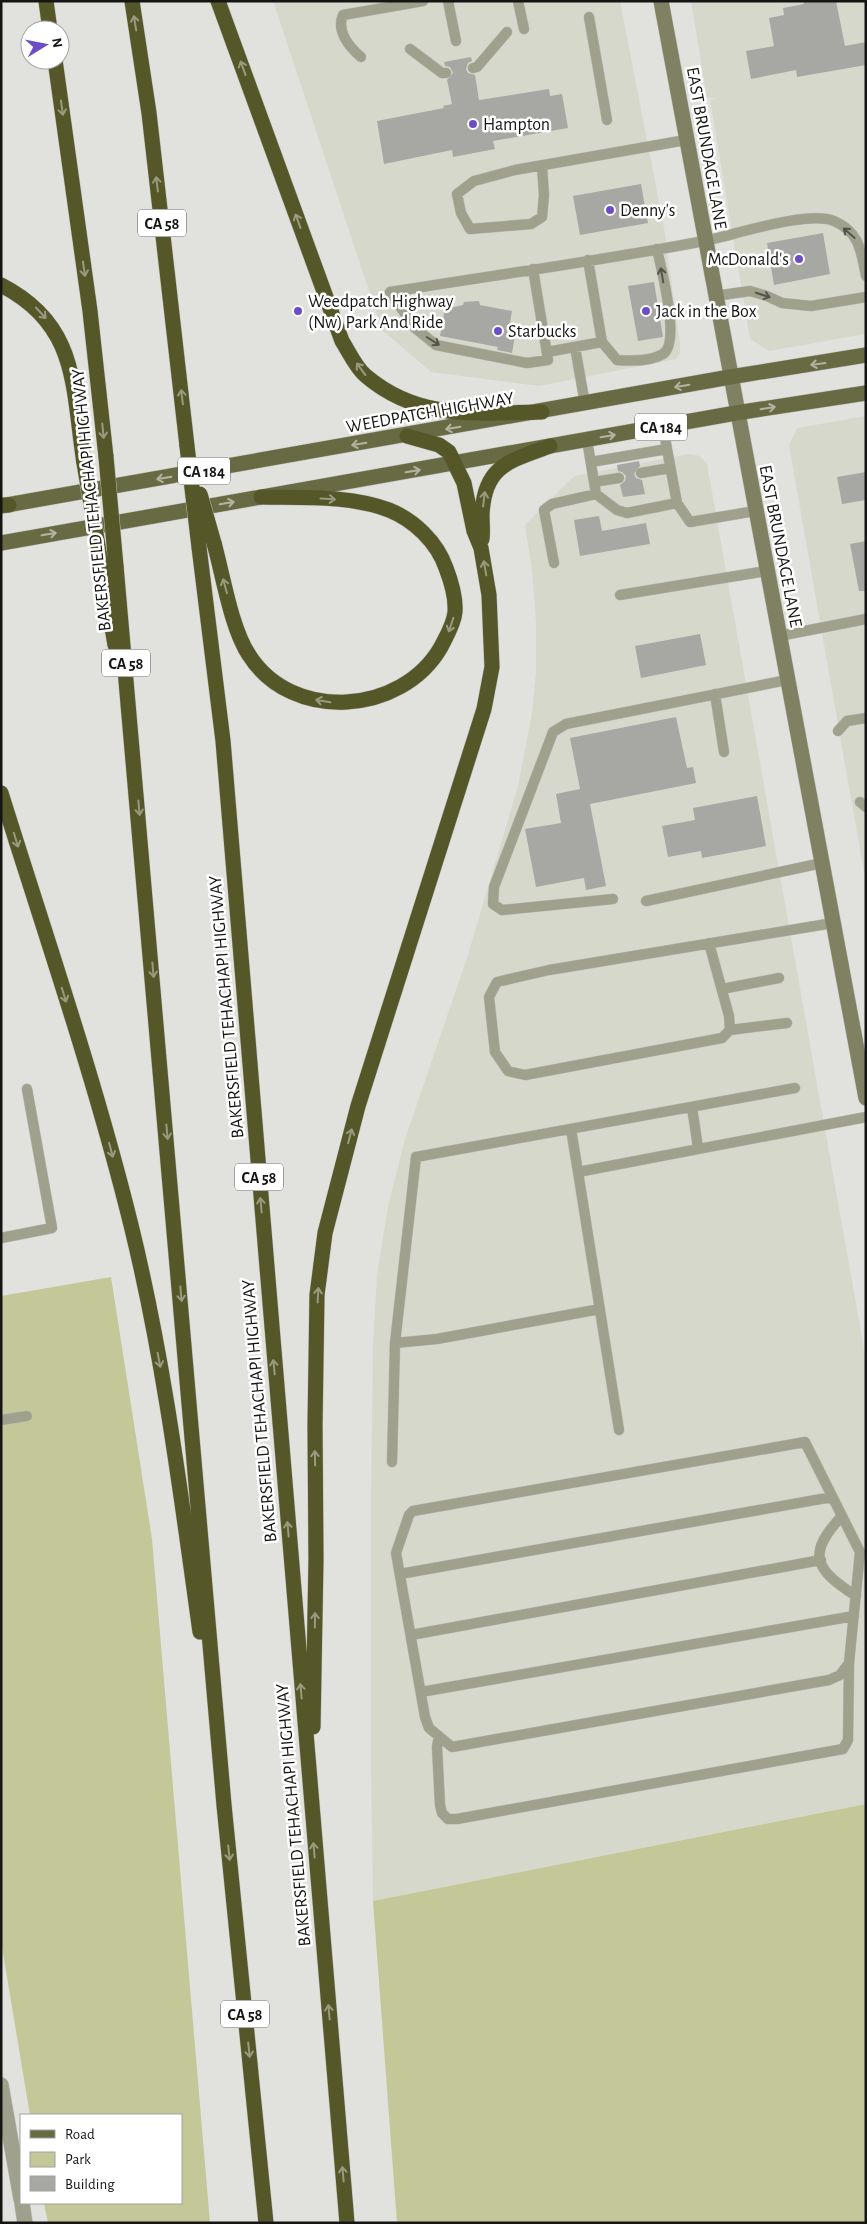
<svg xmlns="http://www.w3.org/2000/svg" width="867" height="2224" viewBox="0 0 867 2224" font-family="'Alegreya Sans',sans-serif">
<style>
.built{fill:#d7d8cc}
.green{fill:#c4c797}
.building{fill:#a7a8a3}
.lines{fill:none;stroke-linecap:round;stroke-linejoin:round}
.lane-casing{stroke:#bcbdb9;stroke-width:11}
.street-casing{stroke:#bcbdb9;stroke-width:16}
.secondary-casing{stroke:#bcbdb9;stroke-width:16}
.primary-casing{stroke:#bcbdb9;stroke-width:16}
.highway-casing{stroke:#bcbdb9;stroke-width:16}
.lane{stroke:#9fa18c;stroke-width:10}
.street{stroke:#9fa18c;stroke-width:15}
.secondary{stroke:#7f8162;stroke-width:15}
.primary{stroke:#686a44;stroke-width:15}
.highway{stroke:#555729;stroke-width:15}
.highway-bridge-casing{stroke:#bcbdb9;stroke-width:16;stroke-linecap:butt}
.highway-bridge{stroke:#555729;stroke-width:15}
.oneway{stroke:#999a7f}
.oneway2{stroke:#53554a}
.oneway3{stroke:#b4b4a2}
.poi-dot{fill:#6c4dc6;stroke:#fff;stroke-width:2}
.labels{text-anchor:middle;stroke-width:5;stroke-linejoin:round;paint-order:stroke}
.shield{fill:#fff;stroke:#5b5c5a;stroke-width:1}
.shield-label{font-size:16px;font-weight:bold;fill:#151614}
.poi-label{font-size:18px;fill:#151614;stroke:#fff;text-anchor:start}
.street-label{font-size:18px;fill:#151614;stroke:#fff}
</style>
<rect width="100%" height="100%" fill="#e1e2dd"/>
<path class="built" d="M273,1h347l44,227 16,117v8l-4,6 -137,27 -108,-14 -49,-42z
M691,1h175v333l-97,17 -19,-12 -40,-239 8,-2h-11z
M866,416v468l-77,-439 8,-17z
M689,454l11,2 7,8 159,896v444l-493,97 -2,-129v-279l2,-149 4,-69 11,-69 17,-67 62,-181 51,-172 14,-73 4,-40v-51l-4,-52 -7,-45 49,-49z"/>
<path class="green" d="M111,1277l41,262 58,684h-162l-4,-20h137v-88h-151l-29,-174v-645z
M866,1804v419h-469l-24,-322z"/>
<path class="building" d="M803,1h33l9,45 21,-4v23l-69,12 -1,-7 -45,9 -5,-28 28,-5 -5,-28 15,-3 -1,-7 21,-4z
M471,57l1,4 -4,2 -2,6 2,4 7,2 4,25 70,-11 1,7 12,-2 6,34 -75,13 2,8 -42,8 -1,-7 -68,14 -7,-43 67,-13 -1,-2 9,-2 -5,-24 6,-7 -3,-6 -5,-1 -1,-4z
M641,184l7,39 -68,12 -7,-39z
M823,233l7,41 -56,11 -7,-42z
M654,282l9,55 -25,4 -10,-55z
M479,301l1,4 32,6 -3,18 7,1 -4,23 -15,-3 1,-3 -58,-11 5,-27 18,-4 1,-3z
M639,461l1,5 -6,8 2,4 6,2 3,14 -22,3 -3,-12 5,-4 1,-5 -4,-4 -4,-1 -1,-6z
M866,472v28l-24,4 -5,-27z
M599,516l3,15 44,-8 4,21 -70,12 -6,-36z
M866,541v50h-7l-9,-47z
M700,634l6,31 -65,13 -6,-32z
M676,717l11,51 6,-1 3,16 -106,21 16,82 -20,4 -2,-12 -48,9 -11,-58 36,-6 -5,-29 24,-5 -10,-51z
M757,796l9,50 -64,12 -1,-7 -33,6 -6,-31 33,-6 -2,-12z"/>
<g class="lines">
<g class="lane-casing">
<path id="lane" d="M448,1l8,40
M518,1l6,28
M589,17l18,103
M410,49l32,24h4
M361,57c-12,-10 -25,-26 -18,-42l80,-14
M473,68l4,-1 30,-35
M542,166l2,29 -2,22 -11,7 -61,5 -9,-16 -4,-19 17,-13 41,-11 171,-30
M533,269l15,91 -21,3 -91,-18 -21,-17 -25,-36c105,-17 210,-31 314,-51 31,-6 103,-31 130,-20 26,11 27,31 32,55
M715,296l35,-5 17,5 15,7 29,3 55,-9
M602,342l15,18c13,1 35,1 46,-6 18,-11 -2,-86 -6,-105
M575,347l10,57
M547,352l55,-10 -14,-82
M663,427l4,22
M591,462l76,-13 10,54
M641,473l29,-5
M594,482l25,-4
M596,494l21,16 10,3 50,-10 13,19 65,-11
M554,563l-10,-53 8,-6 44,-10 -9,-54
M620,595l146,-24
M779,636l87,-17
M715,694l9,58
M838,731l9,-10 19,-3
M860,802l6,5
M613,899l-111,11 -9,-6 1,-17 59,-155 13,-8 221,-44
M646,901l176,-38
M709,943l20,73 1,14 -8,8 -197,37 -17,-4 -13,-19 -6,-55 8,-15 52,-12 284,-47
M722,989l57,-11
M730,1030l57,-7
M692,1107l6,41
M571,1129l7,43
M1,1238l51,-10 -25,-139
M395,1343l21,-186 379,-69
M1,1420l26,-4
M619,1430l-41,-258 288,-55
M805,1442l55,110 -11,111 -9,12 -11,5 -377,67 -23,-19 -4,-11 -29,-164 13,-38 4,-4z
M392,1462l3,-119 42,-4 163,-30
M842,1516c-37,39 -26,54 14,80
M400,1574l432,-77
M411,1635l410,-75
M421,1692l433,-76
M439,1736l-2,11 3,58 2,8 6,6h9l386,-70 5,-9 1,-77"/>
</g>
<g class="street-casing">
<path id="street" d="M1,2085l20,114
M22,2203l3,20"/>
</g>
<g class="secondary-casing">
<path id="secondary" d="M661,1l205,1097"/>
</g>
<g class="primary-casing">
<path id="primary" d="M1,506l729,-129 136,-22
M1,543l735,-130 130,-20"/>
</g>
<g class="highway-casing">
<path id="highway" d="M46,1l4,29
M132,1l17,112 38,333
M218,1l124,340c7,11 14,27 24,35 53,45 112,37 176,36
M55,60l35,251 16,146
M1,285c78,40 71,102 83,178
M1,505h8
M482,539c1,-8 0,-16 0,-24 2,-50 28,-54 68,-69
M214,543c9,32 17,85 35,112 43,68 153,60 192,-8 5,-10 13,-23 14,-35 1,-14 -4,-31 -9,-44 -9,-26 -32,-48 -57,-58 -39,-15 -86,-12 -128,-13
M199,547l24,194 124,1482
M116,566l108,1239 42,418
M102,569l13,76
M1,793c45,144 94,286 130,432 33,134 50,271 69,407
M313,1727l3,-168 -1,-134 2,-130 8,-62 33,-127 126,-397 8,-42 -3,-72 -8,-47 -7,-17 -10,-48 -15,-31 -10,-7 -32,-9"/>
</g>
<use href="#lane" class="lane"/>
<use href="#street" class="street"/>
<use href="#secondary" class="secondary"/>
<use href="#primary" class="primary"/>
<use href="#highway" class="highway"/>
<g class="highway-bridge-casing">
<path id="highway-bridge" d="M187,446l12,101
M106,457l10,109
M84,463l18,106
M200,494l14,49"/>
</g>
<use href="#highway-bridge" class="highway-bridge"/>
</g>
<defs><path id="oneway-shaft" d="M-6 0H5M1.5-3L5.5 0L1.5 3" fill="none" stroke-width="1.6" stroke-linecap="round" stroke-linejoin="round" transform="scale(1.25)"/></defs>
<g class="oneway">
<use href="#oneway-shaft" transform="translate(135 23) rotate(-99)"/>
<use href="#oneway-shaft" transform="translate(243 68) rotate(-110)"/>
<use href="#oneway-shaft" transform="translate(62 108) rotate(82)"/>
<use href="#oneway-shaft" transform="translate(157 184) rotate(-97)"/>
<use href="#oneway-shaft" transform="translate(298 221) rotate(-110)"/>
<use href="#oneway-shaft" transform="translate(84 269) rotate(82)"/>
<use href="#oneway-shaft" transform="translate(41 313) rotate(47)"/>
<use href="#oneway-shaft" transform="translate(361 369) rotate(-126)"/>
<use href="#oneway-shaft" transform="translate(182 397) rotate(-97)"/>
<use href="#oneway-shaft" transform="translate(103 431) rotate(84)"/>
<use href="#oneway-shaft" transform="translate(328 499) rotate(3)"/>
<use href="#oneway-shaft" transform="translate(484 499) rotate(-83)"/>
<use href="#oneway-shaft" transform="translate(485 568) rotate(-100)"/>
<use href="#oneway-shaft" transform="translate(225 586) rotate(-105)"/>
<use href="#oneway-shaft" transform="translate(451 625) rotate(108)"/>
<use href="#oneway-shaft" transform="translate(323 701) rotate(-170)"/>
<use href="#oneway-shaft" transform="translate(139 808) rotate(85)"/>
<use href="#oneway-shaft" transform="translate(16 840) rotate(73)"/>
<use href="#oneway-shaft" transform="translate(153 970) rotate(85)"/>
<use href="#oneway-shaft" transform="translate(64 995) rotate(73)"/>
<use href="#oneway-shaft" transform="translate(167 1132) rotate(85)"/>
<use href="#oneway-shaft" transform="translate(350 1136) rotate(-75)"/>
<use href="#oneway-shaft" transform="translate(111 1150) rotate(75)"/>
<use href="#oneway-shaft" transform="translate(261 1205) rotate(-95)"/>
<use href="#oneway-shaft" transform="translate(181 1294) rotate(85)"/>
<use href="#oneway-shaft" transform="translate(318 1295) rotate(-87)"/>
<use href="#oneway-shaft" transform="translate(159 1360) rotate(79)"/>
<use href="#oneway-shaft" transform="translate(274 1367) rotate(-95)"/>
<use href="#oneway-shaft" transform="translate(315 1458) rotate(-91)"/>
<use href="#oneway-shaft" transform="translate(288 1529) rotate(-95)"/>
<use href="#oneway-shaft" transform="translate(315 1620) rotate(-89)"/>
<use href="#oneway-shaft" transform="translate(301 1691) rotate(-95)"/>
<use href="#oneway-shaft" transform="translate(314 1850) rotate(-95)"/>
<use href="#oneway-shaft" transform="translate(229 1853) rotate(84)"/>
<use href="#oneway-shaft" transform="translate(329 2012) rotate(-95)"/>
<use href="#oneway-shaft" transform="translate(249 2050) rotate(84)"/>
<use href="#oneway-shaft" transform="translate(343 2174) rotate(-95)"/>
</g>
<g class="oneway2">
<use href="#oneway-shaft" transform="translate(849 233) rotate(-139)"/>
<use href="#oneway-shaft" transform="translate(662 275) rotate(-100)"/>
<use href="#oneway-shaft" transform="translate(763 295) rotate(18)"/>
<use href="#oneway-shaft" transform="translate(433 341) rotate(32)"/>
</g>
<g class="oneway3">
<use href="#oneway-shaft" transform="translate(818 364) rotate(172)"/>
<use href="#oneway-shaft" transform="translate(682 386) rotate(170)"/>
<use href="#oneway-shaft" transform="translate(768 408) rotate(-9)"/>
<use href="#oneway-shaft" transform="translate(453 428) rotate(170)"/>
<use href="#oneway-shaft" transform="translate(608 436) rotate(-10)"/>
<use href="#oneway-shaft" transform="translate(359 444) rotate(170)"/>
<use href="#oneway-shaft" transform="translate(413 471) rotate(-10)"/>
<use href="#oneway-shaft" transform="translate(164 478) rotate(170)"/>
<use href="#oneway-shaft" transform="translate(227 503) rotate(-10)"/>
<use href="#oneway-shaft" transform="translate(49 534) rotate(-10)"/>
</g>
<g class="poi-dot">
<circle cx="473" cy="124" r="5"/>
<circle cx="610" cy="210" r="5"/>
<circle cx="799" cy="259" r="5"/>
<circle cx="298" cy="311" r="5"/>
<circle cx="646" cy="311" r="5"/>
<circle cx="498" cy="331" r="5"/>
</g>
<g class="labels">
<g class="shield">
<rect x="138" y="209.5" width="48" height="27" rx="4"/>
<rect x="635" y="413.5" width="52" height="27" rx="4"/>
<rect x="178" y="457.5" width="52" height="27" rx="4"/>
<rect x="102" y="649.5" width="48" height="27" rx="4"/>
<rect x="235" y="1163.5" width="48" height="27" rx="4"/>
<rect x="221" y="2000.5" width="48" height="27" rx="4"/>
</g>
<g class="shield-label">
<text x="162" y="229">CA 58</text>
<text x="661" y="433">CA 184</text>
<text x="204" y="477">CA 184</text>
<text x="126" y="669">CA 58</text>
<text x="259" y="1183">CA 58</text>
<text x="245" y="2020">CA 58</text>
</g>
<g class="poi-label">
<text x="483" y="130">Hampton</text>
<text x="620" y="216">Denny's</text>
<text x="789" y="265" text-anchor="end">McDonald's</text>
<text x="308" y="307">Weedpatch Highway<tspan x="308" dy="21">(Nw) Park And Ride</tspan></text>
<text x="656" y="317">Jack in the Box</text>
<text x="508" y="337">Starbucks</text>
</g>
<g class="street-label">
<text transform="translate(707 148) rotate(80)" y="6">EAST BRUNDAGE LANE</text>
<text transform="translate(430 412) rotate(-10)" y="6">WEEDPATCH HIGHWAY</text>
<text transform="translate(91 500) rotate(-96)" y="6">BAKERSFIELD TEHACHAPI HIGHWAY</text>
<text transform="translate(781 546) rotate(79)" y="6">EAST BRUNDAGE LANE</text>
<text transform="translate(226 1007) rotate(-95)" y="6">BAKERSFIELD TEHACHAPI HIGHWAY</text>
<text transform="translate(259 1411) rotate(-95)" y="6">BAKERSFIELD TEHACHAPI HIGHWAY</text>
<text transform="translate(293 1815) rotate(-95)" y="6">BAKERSFIELD TEHACHAPI HIGHWAY</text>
</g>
</g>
<rect width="867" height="2224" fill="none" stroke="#151614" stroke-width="5"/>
<rect x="20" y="2114" width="162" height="90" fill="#ffffff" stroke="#a1a2a1"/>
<rect x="30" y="2130" width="25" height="8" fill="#686a44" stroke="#a1a2a1"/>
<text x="65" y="2139" font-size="15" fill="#151614">Road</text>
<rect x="30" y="2152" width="25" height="15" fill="#c4c797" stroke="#a1a2a1"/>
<text x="65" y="2164" font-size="15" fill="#151614">Park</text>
<rect x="30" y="2176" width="25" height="15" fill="#a7a8a3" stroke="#a1a2a1"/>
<text x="65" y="2189" font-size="15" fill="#151614">Building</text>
<g transform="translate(45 45) rotate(80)"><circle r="24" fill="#ffffff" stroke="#a1a2a1"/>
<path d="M0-4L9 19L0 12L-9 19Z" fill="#6c4dc6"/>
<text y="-8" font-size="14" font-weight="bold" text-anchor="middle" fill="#151614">N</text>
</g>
</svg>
